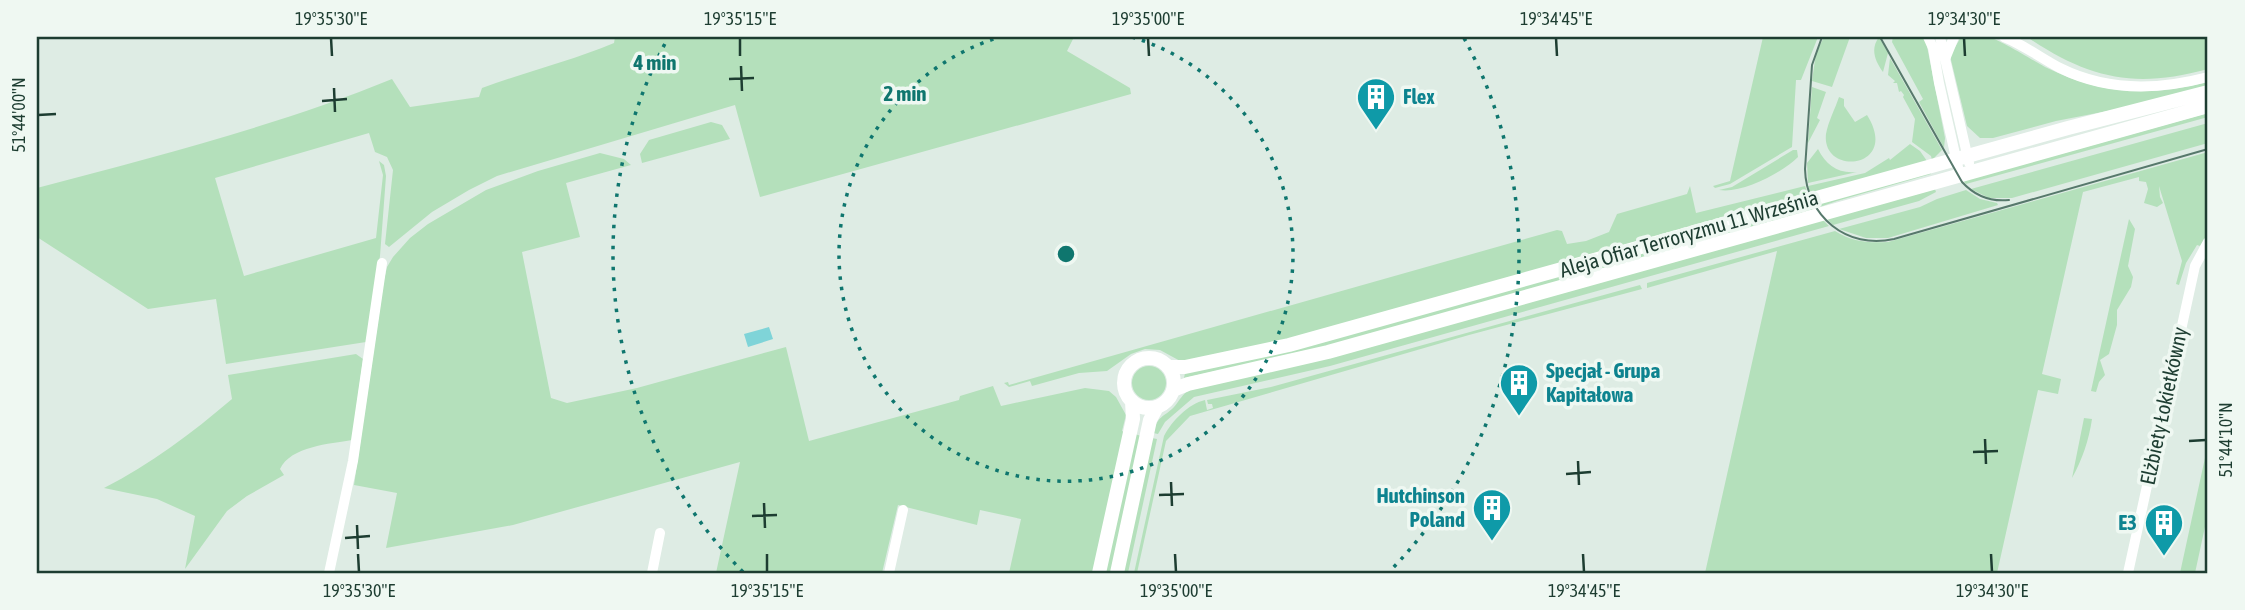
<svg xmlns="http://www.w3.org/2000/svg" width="2245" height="610" viewBox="0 0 2245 610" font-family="'Asap Condensed',sans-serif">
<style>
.green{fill:#b4e0bb}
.water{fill:#7fd4d8}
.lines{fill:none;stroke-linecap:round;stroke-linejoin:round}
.minor{stroke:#fff;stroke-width:10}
.tertiary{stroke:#fff;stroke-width:14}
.tram{stroke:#57796c;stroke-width:2}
.ticks{fill:none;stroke:#1d3d31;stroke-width:2.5}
.ring{fill:none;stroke:#0f766e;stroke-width:3.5;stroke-dasharray:3.5 7}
.labels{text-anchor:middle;stroke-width:7;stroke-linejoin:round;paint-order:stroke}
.culture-label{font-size:21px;font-weight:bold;fill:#0d838f;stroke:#eff8f2;text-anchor:start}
.street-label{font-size:21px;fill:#1d3d31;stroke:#eff8f2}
.centre{fill:#0f766e;stroke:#eff8f2;stroke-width:3.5}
.ring-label{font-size:21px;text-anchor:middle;font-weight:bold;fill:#0f766e;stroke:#eff8f2;stroke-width:7;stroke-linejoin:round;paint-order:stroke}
.neatline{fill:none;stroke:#1d3d31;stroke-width:2.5}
.ticks-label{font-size:18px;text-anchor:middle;fill:#1d3d31}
</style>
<rect width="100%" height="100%" fill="#deece4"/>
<path class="green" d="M615,37h459l-7,14 63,37 1,6 -371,103 -25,-92 -238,71 -28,14 -37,22 -43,35 -4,-3 8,-74 -6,-13 -12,-5 -6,-19 -154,45 29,98 132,-38 7,-63 -4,-14 5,4 2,11 -6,80 -14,86 -140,22 -10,-65 -68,10 -111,-72v-49c120,-32 240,-62 355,-109l18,28 69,-10 3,-9c43,-16 89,-27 132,-45z
M1763,37h55l-17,43h-5l-4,67 -62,37 -15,4 -2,-2 17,-5z
M1824,37h26l-18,50 -20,-6 4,-28z
M1879,37l9,16 -5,19c-8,-11 -13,-23 -4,-35z
M1893,37h30l3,4 19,97 -1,10 -25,-46 4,-3 -31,-57z
M1961,37c9,0 19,-2 27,0 9,1 46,24 57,30 57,28 102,30 163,15v4l-85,22 -67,13 -63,17h-13l-13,-12 -16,-66v-6z
M2027,37h181v32c-73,20 -119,10 -181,-32z
M1890,58l52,92 -10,10 -1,-4 -19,-14 3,-23 -12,-22 1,-2 -3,-4 -2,1 -2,-9h-4l2,-2 -7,-6z
M1812,87l14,5 -9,26 3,2 -12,23z
M1839,97l5,2v7l11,16 12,-7c34,54 -46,62 -41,19 2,-12 9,-25 13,-37z
M2208,113v4l-242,67 -3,-3z
M711,122l11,3 8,14 -88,24 -2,-9 9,-14z
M2208,123v20l-196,55h-23l-18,-9z
M1910,144l10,7 7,10 -117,33 -2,-8 57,-13 24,-15 1,2z
M1818,149c8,16 20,25 39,23l-49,11 -1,-20z
M1793,150h4l1,7c-16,16 -56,37 -79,33l13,-3z
M2208,152v83l-8,11 -3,-1 -11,18 -7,22 -3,-1 6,-23 -23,-75 1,11 3,6 -6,4 -13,-4 4,-14 -2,-7 -7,-1v-4l-56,15 -41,182 19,5 -3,15 -20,-4 -41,183h-292l72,-322 -130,37v-5l188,-52c17,11 33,12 53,11z
M600,153l24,6 7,6 -65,18 14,54 -58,15 29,146 16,5 70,-15 149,-41 23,94 150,-41 1,-4 33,-10 8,20 84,-18 24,3 7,6 10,18 -4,16 2,1 -31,141h-84l12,-54 -41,-9 -3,15 -79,-20 -16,68h-166l24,-111 -227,63 -127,23 11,-55 -43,-8 30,-205 3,-13 6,-10 17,-19 18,-14 58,-34 52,-19z
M1930,172l1,2 -94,27 -52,18 -459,128 -142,31 1,-5z
M1690,186l6,27 109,-27 3,8 -520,145 -106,23 -22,-12 -15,-1 -14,5 -24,17 -28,2 -47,13 -2,-5 -21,6 -5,-4 4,-1 1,3 548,-155 5,1 5,13 19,-3 23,-9 8,-18 70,-20z
M1935,189l1,3 -17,9 -86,24 -6,-6z
M1966,190l14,9 17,4 1,2 -110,33h-22l-27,-9 81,-22 17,-8z
M2129,219l6,10 -7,37 5,11 -2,10 -14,23v15l-8,29 -9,6 5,15 -6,7 -3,10 -5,-1z
M1823,220l6,6 -499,140 -136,31 -29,25 -7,12 -5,-1c5,-18 10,-15 21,-26 6,-7 8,-13 16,-17l139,-32z
M1640,285l2,4 -173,46 -279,81 -24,25 -29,132h-3l30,-137c8,-15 24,-32 41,-36l2,10 6,-2 -1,-4h-4l-1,-4 64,-13z
M356,354l7,5 -11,81c-22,4 -61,6 -72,29l4,6 -37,21 -20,15 -42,58 10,-53 -38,-17 -53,-11c47,-24 88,-55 128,-89l-4,-24z
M1132 383a17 17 0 1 1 34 0a17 17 0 1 1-34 0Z
M2084,418l8,1c-3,21 -10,41 -20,59z
M1135,434l6,2 -30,137h-6z
M1152,438l5,1 -29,134h-5z
M2208,444v69l-13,60h-15z"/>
<path class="water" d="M769,327l4,12 -25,8 -4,-13z"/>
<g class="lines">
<path class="minor" d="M1928,37l5,11 6,35 21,93
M1940,37l29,126
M2004,37c20,8 37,21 56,31 48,24 99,22 148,9
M1945,59l9,-22
M329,573l24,-112 29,-198
M652,573l8,-40
M889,573l14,-63
M2128,573l67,-307 13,-24"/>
<path class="tertiary" d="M1124 383a25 25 0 1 1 50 0a25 25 0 1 1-50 0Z
M1168,367h17l104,-22 779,-217 140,-36
M1173,390l15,-6 140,-32 880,-246
M1099,573l34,-154 -1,-18
M1117,573l33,-153 7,-13"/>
<path class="tram" d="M1822,37l-10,28 -7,104c1,47 42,81 89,70l314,-90
M1880,37l82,145c13,14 28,20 47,18"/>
</g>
<path class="ticks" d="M331,38l1,18M740,38v18M1148,38l1,18M1556,38l1,18M1964,38l1,18M741,66l1,25M729,79l25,-1M334,88l1,24M322,101l25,-2M38,115l18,-1M1985,439l1,25M2189,441l17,-1M1973,452l25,-1M1578,461l1,24M1566,474l25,-2M1171,482l1,24M1159,495l25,-1M764,503l1,25M752,516l25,-1M357,525l1,24M345,538l25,-2M358,554l1,18M767,554v18M1175,554l1,18M1583,554l1,18M1991,554l1,18"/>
<g class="ring">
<path d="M1132 37A227 227 0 1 1 1000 37"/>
<path d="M743 572A453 453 0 0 1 668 38M1464 38A453 453 0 0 1 1389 572"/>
</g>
<defs>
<g id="building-pin" transform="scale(2.0125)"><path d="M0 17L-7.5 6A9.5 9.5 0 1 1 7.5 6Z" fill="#0f9aa8" stroke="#eff8f2"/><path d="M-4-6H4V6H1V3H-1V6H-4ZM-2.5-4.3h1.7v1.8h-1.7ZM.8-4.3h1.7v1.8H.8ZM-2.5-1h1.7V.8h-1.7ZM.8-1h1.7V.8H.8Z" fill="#fff"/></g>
</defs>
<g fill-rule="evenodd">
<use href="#building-pin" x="1376" y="97"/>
<use href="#building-pin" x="1519" y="383"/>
<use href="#building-pin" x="1492" y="508"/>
<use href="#building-pin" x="2164" y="523"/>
</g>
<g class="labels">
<g class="culture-label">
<text x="1403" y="104">Flex</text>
<text x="1546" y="378">Specjał - Grupa<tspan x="1546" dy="24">Kapitałowa</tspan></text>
<text x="1465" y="503" text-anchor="end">Hutchinson<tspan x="1465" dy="24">Poland</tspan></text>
<text x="2137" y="530" text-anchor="end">E3</text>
</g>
<g class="street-label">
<text transform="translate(1689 234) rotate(-16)" y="7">Aleja Ofiar Terroryzmu 11 Września</text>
<text transform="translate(2164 406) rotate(-78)" y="7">Elżbiety Łokietkówny</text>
</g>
</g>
<circle cx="1066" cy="254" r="10" class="centre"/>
<g class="ring-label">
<text x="655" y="70">4 min</text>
<text x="905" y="101">2 min</text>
</g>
<rect width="2245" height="610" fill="none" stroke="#eff8f2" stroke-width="77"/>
<rect x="38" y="38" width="2168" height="534" class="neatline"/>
<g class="ticks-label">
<text x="331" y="25">19°35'30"E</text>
<text x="740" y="25">19°35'15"E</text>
<text x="1148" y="25">19°35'00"E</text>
<text x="1556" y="25">19°34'45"E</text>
<text x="1964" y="25">19°34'30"E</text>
<text transform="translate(19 115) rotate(-90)" y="6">51°44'00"N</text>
<text transform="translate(2226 440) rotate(-90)" y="6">51°44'10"N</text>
<text x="359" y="597">19°35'30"E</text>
<text x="767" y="597">19°35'15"E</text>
<text x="1176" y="597">19°35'00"E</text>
<text x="1584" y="597">19°34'45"E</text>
<text x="1992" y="597">19°34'30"E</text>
</g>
</svg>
